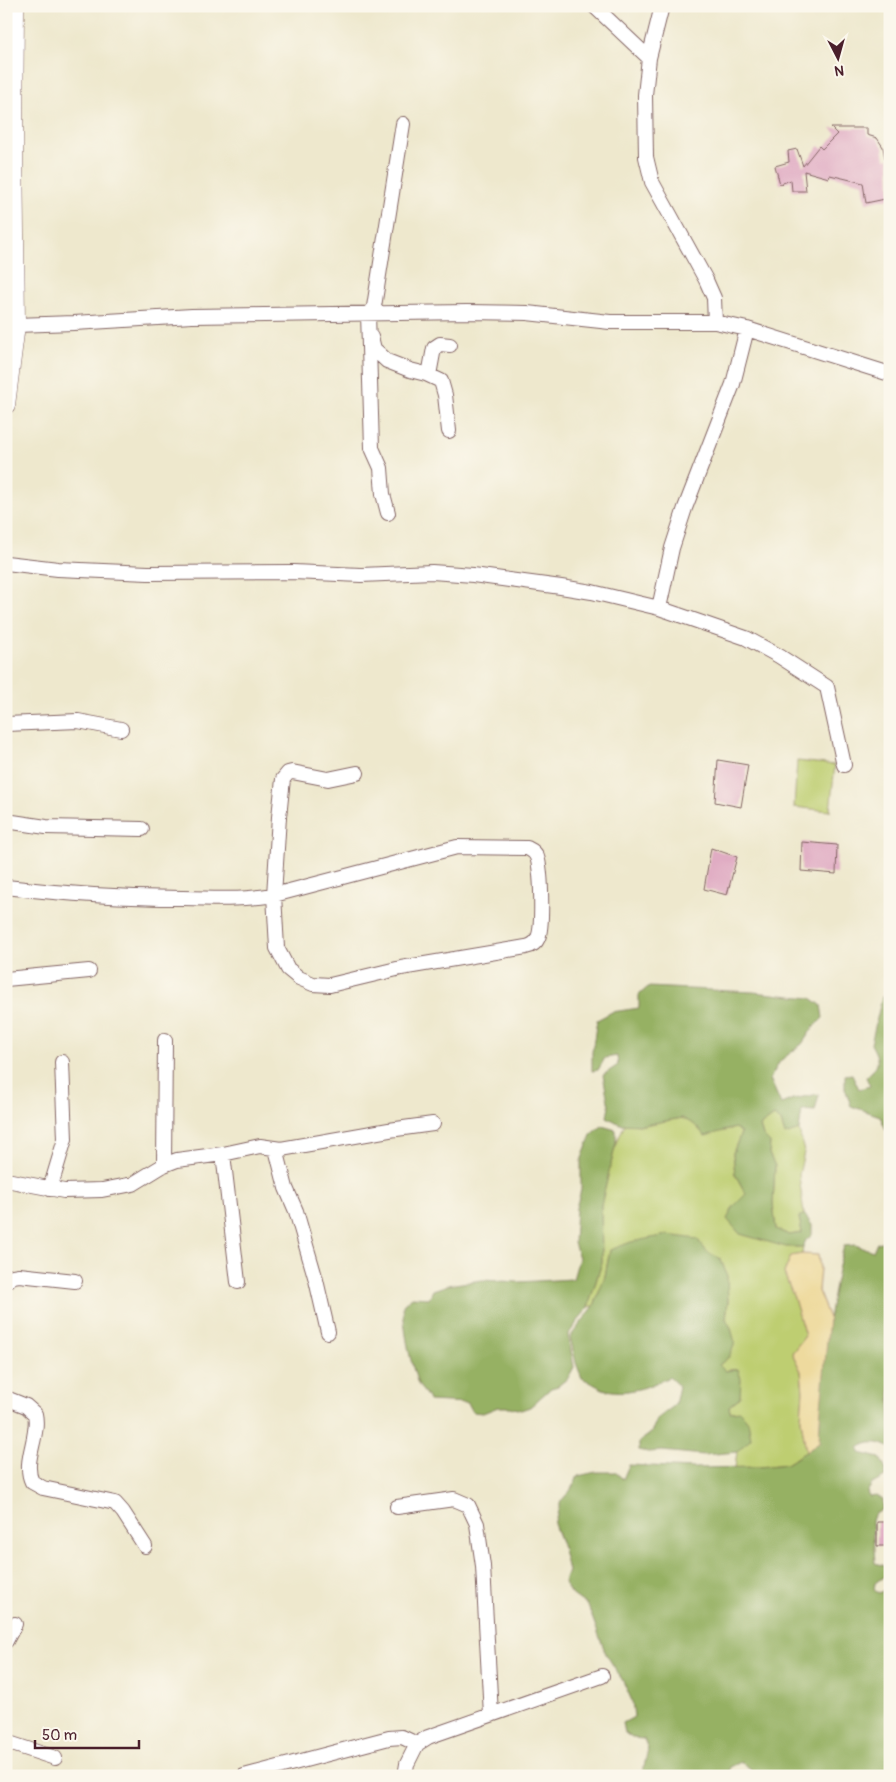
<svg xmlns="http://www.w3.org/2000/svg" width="896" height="1782" viewBox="0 0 896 1782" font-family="Pangolin,sans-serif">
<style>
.green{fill:#bece71;stroke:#84764e}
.forest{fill:#96b163;stroke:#706847}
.sand{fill:#eeda9e;stroke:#9c7c64}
.building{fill:#e0acc3}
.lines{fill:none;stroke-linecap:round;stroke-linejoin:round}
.minor-casing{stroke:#836564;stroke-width:16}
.tertiary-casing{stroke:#836564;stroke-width:19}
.minor{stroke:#fff;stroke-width:14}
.tertiary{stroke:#fff;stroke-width:18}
</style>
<rect width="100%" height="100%" fill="#fbf7ec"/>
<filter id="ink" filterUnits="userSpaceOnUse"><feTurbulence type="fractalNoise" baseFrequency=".02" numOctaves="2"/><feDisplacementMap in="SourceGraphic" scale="10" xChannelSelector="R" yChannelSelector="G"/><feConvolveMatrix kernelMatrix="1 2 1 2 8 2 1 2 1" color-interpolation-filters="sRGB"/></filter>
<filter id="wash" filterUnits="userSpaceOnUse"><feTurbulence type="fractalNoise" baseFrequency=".0096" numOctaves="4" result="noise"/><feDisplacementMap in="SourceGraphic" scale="20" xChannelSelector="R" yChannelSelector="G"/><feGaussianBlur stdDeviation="1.12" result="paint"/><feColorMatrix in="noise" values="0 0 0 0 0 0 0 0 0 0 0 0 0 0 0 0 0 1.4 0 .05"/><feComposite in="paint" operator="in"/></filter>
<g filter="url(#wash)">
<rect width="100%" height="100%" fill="#eee8cd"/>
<path class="green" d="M797,761l38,4 -5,46 -36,-4z
M774,1116l7,5 4,13 14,-4 5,22 -5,23 5,39 -5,4 4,15 -14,2 -13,-6 -3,-25 2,-38 -6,-12 1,-11 -7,-7 -3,-10z
M682,1118l43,13 10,-3 6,5 -8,20 2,21 11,20 -12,12c24,26 29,41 69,41l-1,7 -11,2 -7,17 10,25 11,38 -13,17 9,18 2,20 -2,28 5,32 -19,13 -27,3 -25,1 2,-16 14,-15 -21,-25 -1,-6 11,-9 -3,-28 -12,2 -6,-6 10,-8 2,-29 -5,-9 2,-19 -7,-41 -14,-7 -10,-13 -87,11 -5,26 -11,30 -6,1 14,-45 -1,-57 15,-62 9,-19 18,1z"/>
<path class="forest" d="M648,987l105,5 58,6 10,7 2,13 -11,11 -10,15 -22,17 -10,18 11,25 12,-5 26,-5 -4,17 -13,-1 -3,20 -14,5 -4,-14 -7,-5 -14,10 3,10 7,7 -1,11 6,12 -2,38 3,25 13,6 13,-2 -3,-16 5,-3 8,11v10l-6,5 -3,7h-17l-46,-13 -13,-15 7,-13 12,-12 -11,-20 -2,-21 8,-20 -6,-5 -30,8 -10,-11 -13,-7 -39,7 -23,-1 -13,-7 2,-11 -6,-31 15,-10 -1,-9 -12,2 -7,12 -6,1v-19l5,-32 15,-8 27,-4v-13z
M890,995v144l-10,-23 -29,-10 -6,-18v-13l7,-1 7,15 11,-3 -4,-9c14,-13 14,-16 5,-33l11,-47z
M602,1126l14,4v13l-15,62 1,57 -14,45 -20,28 6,32 -6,11 -10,8 -7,2 -21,19 -9,3 -11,-3h-12l-15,6 -10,-1 -5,-9 -39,-2c-3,-9 -10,-12 -12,-20 -8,-24 -13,-51 -14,-76l9,-8 17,1 4,-8 15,-5 34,-5 36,2 55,-3 6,-21 -5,-15 2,-35 5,-18v-29l10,-26z
M667,1235l30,4 10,13 14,7 6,17 1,24 -2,19 5,9 4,15 -6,14 -10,8 6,6 13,-2 3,10 -1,18 -11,9 1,6 10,-1 8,10 3,17 -14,14 -33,3 -42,-4 -14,1 -9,-2v-8l12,-9 6,-14 18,-14 4,-19 -10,-9c-21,10 -43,19 -66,12 -7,-3 -14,-8 -21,-11l-6,-15 -6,-26 24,-31 11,-30 5,-26 21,-8z
M890,1240v208c-10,-7 -22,-7 -31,0l1,5 20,5 6,12 -1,7 -13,7 -5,8 2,5 8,-1 6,4v9l-9,6 -2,6 3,42 9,3 2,9 -11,8 -1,7 5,3 7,-4 2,-8h2v38l-3,2 3,3v152h-138l-1,-7 -10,-7 -11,5 -1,9h-29l-1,-2 -14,-1 -1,3h-42l6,-27 -4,-10 -12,-1 -7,-5 -2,-10 11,-6 -2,-16 -9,-20 -17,-27 -18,-48 -18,-13 -6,-11 4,-11 -6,-26 -8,-21 7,-23 9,-10 8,-15 18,-4h19l8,7 6,-14 63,3 68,-1 27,-3 32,-21c2,-64 8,-135 25,-197l11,-1 18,6 4,-8z"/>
<path class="sand" d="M802,1254l16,1 2,13 -2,23 11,27 -9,101 -1,24 -13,8 -5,-32 2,-28 -2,-20 -9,-18 13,-17 -11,-38 -10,-25 7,-17z"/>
<g id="blocks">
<path class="building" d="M831,128h36v7l10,3 6,9 2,12 4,-1 1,40 -24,5 -3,-20 -33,-8 -1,3 -25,-7 2,20h-14l-1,-11 -11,4 -5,-18 14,-4 -1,-11 9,-2 6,17 16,-20 3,3 15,-15z
M718,760l30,5 -7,42 -26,-5z
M802,842l35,3 -1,29 -35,-3z
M711,848l26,9 -10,38 -23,-6z
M877,1522h13v24h-13z"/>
</g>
</g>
<g filter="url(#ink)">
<use href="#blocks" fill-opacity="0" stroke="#836564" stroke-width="1"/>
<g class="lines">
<g class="minor-casing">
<path id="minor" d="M594,6l55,52
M662,6l-13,52 -4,37 1,62 6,25 54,98 8,18 1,24
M368,313l4,135 9,20 2,26 5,19
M373,313l30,-189
M16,325l58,-2 118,-7 275,-4 60,1 83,9h105l32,7 143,45
M371,337l3,12 13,12 23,9 16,4 15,7 4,14 4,36
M429,375l5,-27 6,-4 10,1
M6,563l52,6 90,4 145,-1 68,3 71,-3 41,3 88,12 31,5 67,16 87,30 33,18 48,31 17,78
M659,608l13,-60 13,-40 48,-124 14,-55
M6,724l72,-3 43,8
M6,821l40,6 96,2
M6,887c59,7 117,11 176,11 31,1 62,2 92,-3l183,-48 70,1c4,2 7,3 9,7 6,9 7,72 2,83 -2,5 -7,8 -12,9l-125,21 -71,17 -17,-1 -14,-6 -11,-9 -11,-21 -3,-53 5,-78 4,-38 5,-6 4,-1 36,7 29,-6
M6,979l83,-8
M276,1149l10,39 10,23 20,69 12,52
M223,1154l15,128
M164,1165l1,-125
M6,1180l58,11 38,-1 31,-6 31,-19 13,-5 46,-6 37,-8 21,3 108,-19 44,-6
M50,1189l15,-50 -3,-77
M6,1282l7,-6 6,-1 56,6
M6,1398l20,8 9,8c5,22 -13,47 -3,68l11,6 72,15 8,9 22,34
M397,1507l57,-8 14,6 9,19 6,42 8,149
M6,1641l9,-17
M6,1742l49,16
M244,1776l145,-38 13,-1 15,7
M405,1776l2,-12 10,-20 11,-7 174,-61"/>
</g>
<g class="tertiary-casing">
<path id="tertiary" d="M6,405l10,-80 -2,-183 1,-136"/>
</g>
<use href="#minor" class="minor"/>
<use href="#tertiary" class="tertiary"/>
</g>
</g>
<rect width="896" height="1782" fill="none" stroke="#fbf7ec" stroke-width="25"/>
<g transform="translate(838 58) rotate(174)" stroke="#fbf7ec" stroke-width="4" paint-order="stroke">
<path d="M0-4L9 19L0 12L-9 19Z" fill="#4a1f2b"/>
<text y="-8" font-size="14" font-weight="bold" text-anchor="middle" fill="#4a1f2b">N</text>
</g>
<path d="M35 1740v8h104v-8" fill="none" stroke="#4a1f2b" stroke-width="2.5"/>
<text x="42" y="1740" font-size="15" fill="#4a1f2b" stroke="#fbf7ec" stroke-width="4" paint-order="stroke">50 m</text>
</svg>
